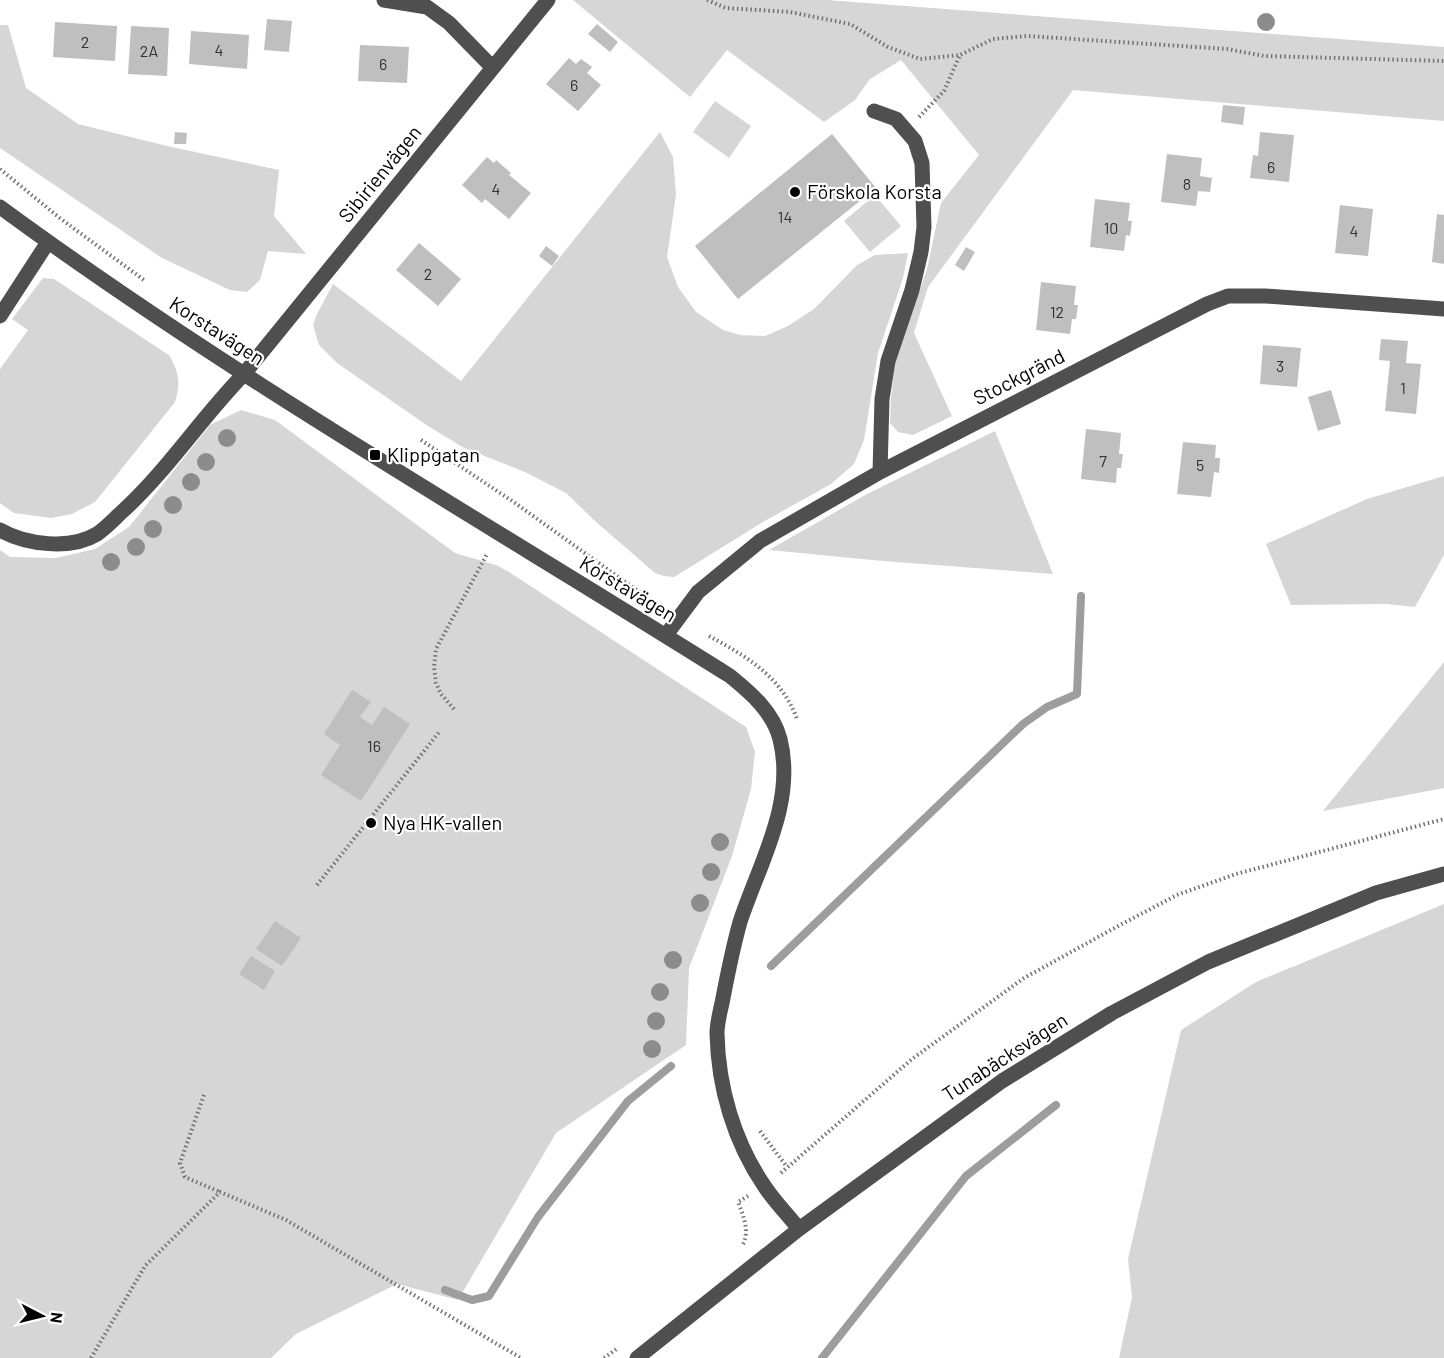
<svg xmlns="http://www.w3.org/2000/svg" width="1444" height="1358" viewBox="0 0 1444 1358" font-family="Barlow,sans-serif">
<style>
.green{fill:#d6d6d6}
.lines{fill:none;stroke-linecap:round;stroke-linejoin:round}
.stream{stroke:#9d9d9d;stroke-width:8}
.building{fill:#bfbfbf}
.path{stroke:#717171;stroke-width:4;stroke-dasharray:1.5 3;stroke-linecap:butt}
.minor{stroke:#4f4f4f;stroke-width:15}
.tree{fill:#8c8c8c}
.poi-dot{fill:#000;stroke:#fff;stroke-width:2}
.labels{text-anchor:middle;stroke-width:4.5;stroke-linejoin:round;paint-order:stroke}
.number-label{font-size:16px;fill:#303030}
.street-label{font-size:20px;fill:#000;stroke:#fff}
.poi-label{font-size:20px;fill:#000;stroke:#fff;text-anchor:start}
</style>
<rect width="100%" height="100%" fill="#fff"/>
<path class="green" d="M573,0h254l617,47v74l-371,-31 -145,197 -14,46 38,83 -39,19 -15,-3 -8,-9 1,-25 4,-36 32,-93 14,-66 38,-48 -78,-95 -31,19 -15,21 -31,22 -97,-72 -37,47z
M0,25h8l18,63 52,36 89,22 112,24 -5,46 32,38 -38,-3 -8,29 -13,12 -17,-2 -68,-32 -162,-110z
M715,101l36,25 -22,32 -36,-26z
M660,132l13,25 3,38 -9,62 11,30 18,25 27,18 17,5 25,1 23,-10 26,-17 43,-44 18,-10 33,-2 -5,25 -25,75 -14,87 -10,24 -23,20 -68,38 -89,55 -10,-1 -9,-3 -60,-52 -29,-28 -41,-21 -61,-24 -36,-22 -91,-63 -18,-18 -6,-20 4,-11 16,-30 128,97z
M875,195l26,31 -31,26 -26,-31z
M43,278l11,1 116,77c9,19 11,26 5,46l-80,100 -23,12 -21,4 -37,-5 -14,-10v-134l28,-39 -16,-11z
M241,410l34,10 180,133 41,12 13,7 237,155 9,25 -4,37 -19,67 -43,112 -3,77 -130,88 -98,167 -61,-16 -101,50 -25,24h-271v-808l10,7 46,1 39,-9 34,-22 81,-102z
M995,431l58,143 -170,-13 -114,-11 98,-56z
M1444,476v79l-29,52 -28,-3 -96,1 -25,-61 101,-45z
M1444,662v126l-121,23z
M1444,904v454h-325l13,-61 -4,-38 53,-229 75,-48z"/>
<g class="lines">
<path class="stream" d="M771,966l252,-242 24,-17 30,-13 4,-98
M445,1290l27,10 17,-4 49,-79 90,-116 43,-35
M822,1358l144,-182 90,-71"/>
</g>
<path class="building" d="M267,19l25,2 -3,31 -25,-2z
M55,22l62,4 -2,35 -62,-4z
M597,24l21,18 -8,10 -22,-18z
M131,26l38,2 -2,48 -39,-2z
M191,31l58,4 -2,34 -58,-5z
M360,45l49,2 -2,36 -49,-2z
M569,58l7,6 5,-5 11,8 -5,6 14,12 -23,26 -32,-27z
M1223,105l22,2 -2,18 -22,-3z
M175,132l12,1 -1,11h-12z
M1260,132l34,3 -5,47 -39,-4 3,-23 5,1z
M832,134l44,54 -138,111 -43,-53z
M1167,154l35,4 -2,18 12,2 -2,14 -12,-1 -2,15 -35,-4z
M487,157l7,6 2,-3 15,13 -2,2 22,18 -22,26 -24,-20 -3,4 -20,-18z
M1095,199l35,4 -2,18h4l-2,15 -4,-1 -2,16 -34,-4z
M1340,205l33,4 -5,47 -33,-3z
M1437,214l7,1v49l-12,-2z
M419,243l42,36 -23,27 -42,-36z
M546,246l13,10 -7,10 -13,-10z
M966,247l9,5 -11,19 -9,-6z
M1041,282l35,4 -2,19h4l-2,14h-4l-2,15 -34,-4z
M1381,339l27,2 -2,22 15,1 -5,50 -31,-3 5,-50 -11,-1z
M1263,345l38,3 -4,39 -37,-3z
M1331,390l10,34 -23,7 -10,-34z
M1086,429l35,4 -2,21h4l-2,14h-4l-1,15 -35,-4z
M1183,442l33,3 -1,13h5l-1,15 -5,-1 -3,25 -34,-3z
M352,690l19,12 -11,15 12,8 12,-18 26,17 -49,77 -40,-26 19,-30 -16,-11z
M275,921l26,17 -19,28 -26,-17z
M251,956l24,15 -11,19 -25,-16z"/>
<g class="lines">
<path class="path" d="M707,0l19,8 64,4 60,12 38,23 32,12 40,-4 33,-16 34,-3 200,13 37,7 180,5
M919,117l25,-26 16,-36
M0,169l61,50 83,61
M421,440l94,63 127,91
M709,636c37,20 73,41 88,83
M454,709l-13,-15 -5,-11 -2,-16 2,-18 51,-95
M317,885l123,-154
M204,1095l-24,68 5,14 35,15
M760,1131l27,36
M781,1173l131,-114 112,-81 96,-53 57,-30 59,-21 208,-55
M743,1244c7,-13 0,-29 -5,-42l10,-6
M91,1358l54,-92 75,-74 66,28 235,138
M604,1358l14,-10"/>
<path class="minor" d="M384,0l43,7 22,16 44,45
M874,111l22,8 19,22 7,22 2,64 -3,25 -9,38 -24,71 -6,38 -2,73
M0,207c233,171 485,315 730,469 21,17 43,36 50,63 16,64 -21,125 -40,183 -7,25 -12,50 -17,76 -2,11 -6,24 -6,35 1,54 17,109 48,154 10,15 23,28 34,42
M0,316l48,-74
M0,530c26,15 71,20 97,4 10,-7 19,-17 28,-25 44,-41 77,-92 119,-135l304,-374
M666,635l32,-43 62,-51 120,-69 327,-168 21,-8h38l178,13
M637,1358l162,-129 203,-148 110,-68 96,-51 168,-69 68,-19"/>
</g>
<g class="tree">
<circle cx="1266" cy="22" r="9"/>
<circle cx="227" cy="438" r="9"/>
<circle cx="206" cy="462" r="9"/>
<circle cx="191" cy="482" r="9"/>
<circle cx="173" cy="505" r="9"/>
<circle cx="153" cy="529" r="9"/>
<circle cx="136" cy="547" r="9"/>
<circle cx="111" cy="562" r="9"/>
<circle cx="720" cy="842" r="9"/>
<circle cx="711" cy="872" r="9"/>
<circle cx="700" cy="903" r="9"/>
<circle cx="673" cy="960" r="9"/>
<circle cx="660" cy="992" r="9"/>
<circle cx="656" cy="1021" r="9"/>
<circle cx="652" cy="1049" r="9"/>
</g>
<g class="poi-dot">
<circle cx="795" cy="192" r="6"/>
<rect x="369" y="449" width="12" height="12" rx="3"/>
<circle cx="371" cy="823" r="6"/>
</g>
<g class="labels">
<g class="number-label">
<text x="85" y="48">2</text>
<text x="219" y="56">4</text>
<text x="149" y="57">2A</text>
<text x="383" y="70">6</text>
<text x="574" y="91">6</text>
<text x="1271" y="173">6</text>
<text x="1187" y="190">8</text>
<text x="496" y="195">4</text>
<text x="785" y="223">14</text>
<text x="1111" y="234">10</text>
<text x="1354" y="237">4</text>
<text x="428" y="280">2</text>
<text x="1057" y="318">12</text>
<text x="1280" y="372">3</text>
<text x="1403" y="394">1</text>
<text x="1103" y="467">7</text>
<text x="1200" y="471">5</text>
<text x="374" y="752">16</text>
</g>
<g class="street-label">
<text transform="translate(380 174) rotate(-51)" y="7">Sibirienvägen</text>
<text transform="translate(217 331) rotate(33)" y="7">Korstavägen</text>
<text transform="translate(1019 377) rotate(-27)" y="7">Stockgränd</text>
<text transform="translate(628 589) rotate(31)" y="7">Korstavägen</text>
<text transform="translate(1005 1057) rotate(-33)" y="7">Tunabäcksvägen</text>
</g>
<g class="poi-label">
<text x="807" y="199">Förskola Korsta</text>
<text x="387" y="462">Klippgatan</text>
<text x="383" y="830">Nya HK-vallen</text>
</g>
</g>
<g transform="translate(42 1316) rotate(97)" stroke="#ffffff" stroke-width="4.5" paint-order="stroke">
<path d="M0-4.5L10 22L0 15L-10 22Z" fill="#000000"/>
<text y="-9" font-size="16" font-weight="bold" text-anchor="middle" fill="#000000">N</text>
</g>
</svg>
